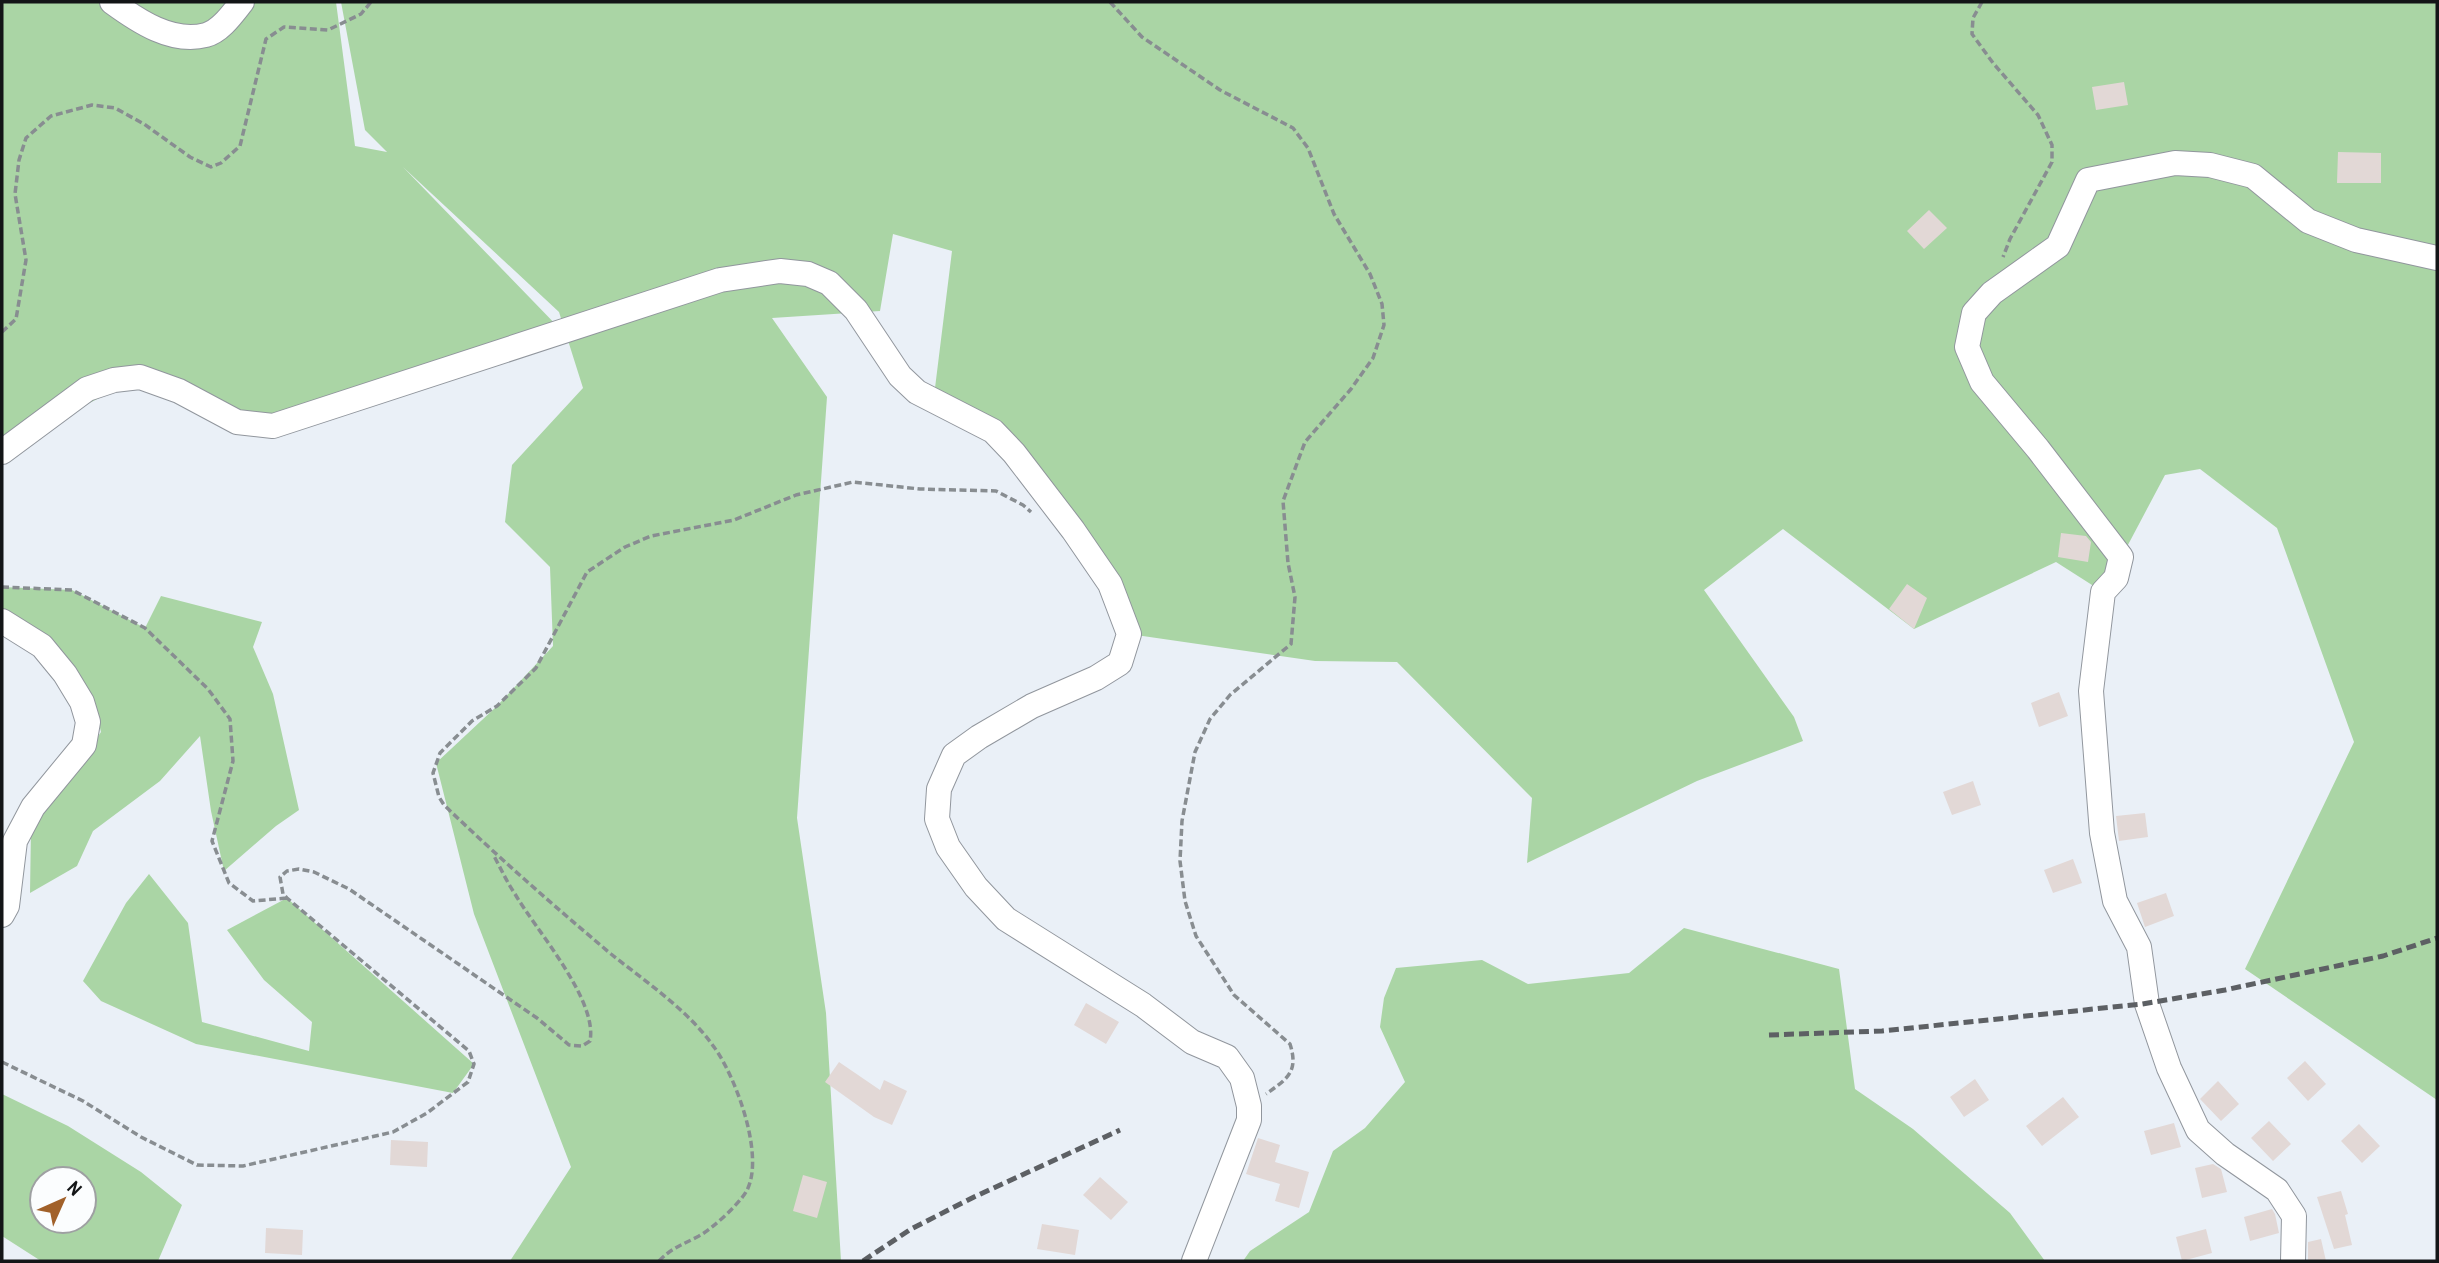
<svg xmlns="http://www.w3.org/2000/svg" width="2439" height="1263" viewBox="0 0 2439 1263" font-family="'Archivo Narrow',sans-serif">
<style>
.green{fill:#aad5a5;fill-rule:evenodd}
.building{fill:#e2d8d6}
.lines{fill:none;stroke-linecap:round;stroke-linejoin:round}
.minor-casing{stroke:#91969d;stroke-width:26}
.path{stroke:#888d91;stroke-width:3.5;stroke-dasharray:7 3.5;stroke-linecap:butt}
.minor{stroke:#fff;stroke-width:24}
.rail{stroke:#5d6064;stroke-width:5;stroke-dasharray:10 5;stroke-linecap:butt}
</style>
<rect width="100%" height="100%" fill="#eaf0f7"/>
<path class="green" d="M2,2h334l19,144 32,6 -22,-22 -24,-128h2096v1098l-192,-131 109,-227 -77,-214 -77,-59 -35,6 -62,117 -47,-30 -142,67 -131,-100 -79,61 90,127 9,24 -106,40 -170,82 5,-65 -135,-136 -82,-1 -186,-27 -136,-202 -59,-36 18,-145 -59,-17 -13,77 -108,7 55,79 -30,421 29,195 15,248h-331l61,-94 -97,-253 -38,-151 61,-57 56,-60 -3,-79 -45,-45 7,-57 71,-77 -24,-76 -156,-145 159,164 -289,95 -133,-49 -138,71z
M2,587l70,3 73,38 16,-32 101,26 -9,25 20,47 26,116 -23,16 -52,45 -13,-60 -11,-75 -40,45 -67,50 -16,35 -47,27 1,-65 45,-59 25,-37 -9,-36 -90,-85z
M149,874l39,49 14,99 107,29 3,-29 -48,-42 -37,-50 60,-32 187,166 -21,29 -257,-49 -95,-43 -18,-20 43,-78z
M1684,928l155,41 16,120 58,40 97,84 35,48h-802l7,-10 59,-39 24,-61 32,-23 40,-46 -25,-55 4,-29 12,-30 86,-8 46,24 101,-11z
M2,1094l66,32 73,46 41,33 -24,56h-117l-39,-25zM84,1179v42h-42v-42z"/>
<path class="building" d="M2124,82l4,23 -32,5 -4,-23z
M2338,152l43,1v30h-44z
M1929,210l18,18 -23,21 -17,-18z
M2061,533l25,3 5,6 -3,20 -30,-5z
M1907,584l20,14 -13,31 -25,-20z
M2059,692l9,24 -29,11 -8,-24z
M1973,781l8,24 -29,10 -9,-23z
M2145,813l3,24 -29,4 -3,-25z
M2073,859l9,24 -29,10 -9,-23z
M2166,893l8,23 -29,11 -8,-24z
M1086,1003l33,19 -13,22 -32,-19z
M2305,1061l21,23 -18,17 -21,-23z
M839,1062l41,28 4,-10 23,11 -15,34 -18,-8 -49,-35z
M1975,1079l14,21 -25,17 -14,-20z
M2218,1081l21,23 -18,17 -21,-22z
M2063,1097l16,20 -37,29 -16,-20z
M2269,1121l22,23 -18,17 -22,-23z
M2174,1123l7,24 -30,8 -7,-24z
M2359,1124l21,22 -18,17 -21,-22z
M1258,1138l22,7 -5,17 34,10 -10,36 -24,-7 5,-17 -34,-10z
M391,1140l37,2 -1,25 -37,-2z
M2213,1164l8,5 6,23 -25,6 -7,-30z
M803,1175l24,7 -10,36 -24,-7z
M1100,1177l28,25 -17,18 -28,-25z
M2341,1191l7,23 -3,1 7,30 -18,4 -17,-52z
M2272,1209l3,5 4,19 -29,8 -6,-24z
M1042,1224l37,6 -4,25 -38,-6z
M266,1228l37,2 -1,25 -37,-2z
M2206,1229l6,24 -30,8 -6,-24z
M2321,1239l5,22h-18v-19z"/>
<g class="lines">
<g class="minor-casing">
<path id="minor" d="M112,2c26,19 60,42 94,33 15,-4 27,-22 36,-33
M2,452l85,-63 27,-9 26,-3 39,14 58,31 36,4 447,-146 60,-9 28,3 21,9 27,27 44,66 17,16 76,39 21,22 59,77 37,54 19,50 -9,29 -24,15 -64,28 -53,31 -25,18 -15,34 -2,30 11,28 28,40 30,32 137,86 49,37 35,15 15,21 7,28v14l-55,141
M2,621l40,25 23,28 17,28 6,20 -4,23 -51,62 -18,34 -8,65 -5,9
M2293,1261l1,-45 -17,-26 -52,-36 -27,-24 -29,-62 -22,-64 -8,-57 -24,-46 -13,-68 -11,-142 12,-99 13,-14 5,-21 -83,-108 -56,-67 -15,-35 7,-34 18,-20 66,-47 30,-66 87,-17 35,2 43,11 55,45 48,19 81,18"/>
</g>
<path class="path" d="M1110,2l32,35 78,53 73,38 15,20 26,66 36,60 12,30 2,21 -11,33 -22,31 -46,53 -22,59 5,62 7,34 -4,47 -61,51 -20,24 -15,33 -13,69 -2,40 5,40 11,35 38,59 56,49c9,28 -3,35 -24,50
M1982,2l-9,16 -1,16 21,29 45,52 14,30v17l-42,77 -7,18
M2,332l14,-13 10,-59 -11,-66 4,-34 7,-22 25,-22 41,-11 23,3 29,16 46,33 21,10 10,-4 19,-17 26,-107 18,-12 44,3 33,-16 10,-12
M2,587l70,3 73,38 63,61 22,30 3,42 -21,80 17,42 24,18 34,-3
M2,1062l81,39 58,36 56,28 46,1 150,-34 34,-19 41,-31 6,-18 -5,-13 -182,-153 -4,-4 -3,-17 7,-6 12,-2 15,3 35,17 188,129 32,27 13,1 8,-5c8,-41 -54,-111 -75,-147 -8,-12 -14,-25 -21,-38
M659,1261c12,-13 25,-17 40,-25 13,-7 39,-31 47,-44 20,-34 -10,-115 -32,-145 -26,-37 -68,-65 -103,-93 -57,-48 -113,-97 -167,-149l-5,-8 -6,-24 7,-20 32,-32 25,-15 39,-38 51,-96 38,-25 26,-11 83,-16 62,-25 57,-13 67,7 76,2 27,14 8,7"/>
<use href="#minor" class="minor"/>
<path class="rail" d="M1769,1035l113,-4 260,-27 83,-14 158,-34 54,-18
M863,1261l48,-32 63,-32 146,-67"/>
</g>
<rect width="2439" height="1263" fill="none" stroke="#131517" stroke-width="7"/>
<g transform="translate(63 1200) rotate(45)"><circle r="33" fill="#fbfdfe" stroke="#9ea0a2" stroke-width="2"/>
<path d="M0-5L12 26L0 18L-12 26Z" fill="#a1612a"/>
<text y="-10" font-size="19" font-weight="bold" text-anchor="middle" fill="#131517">N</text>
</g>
</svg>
